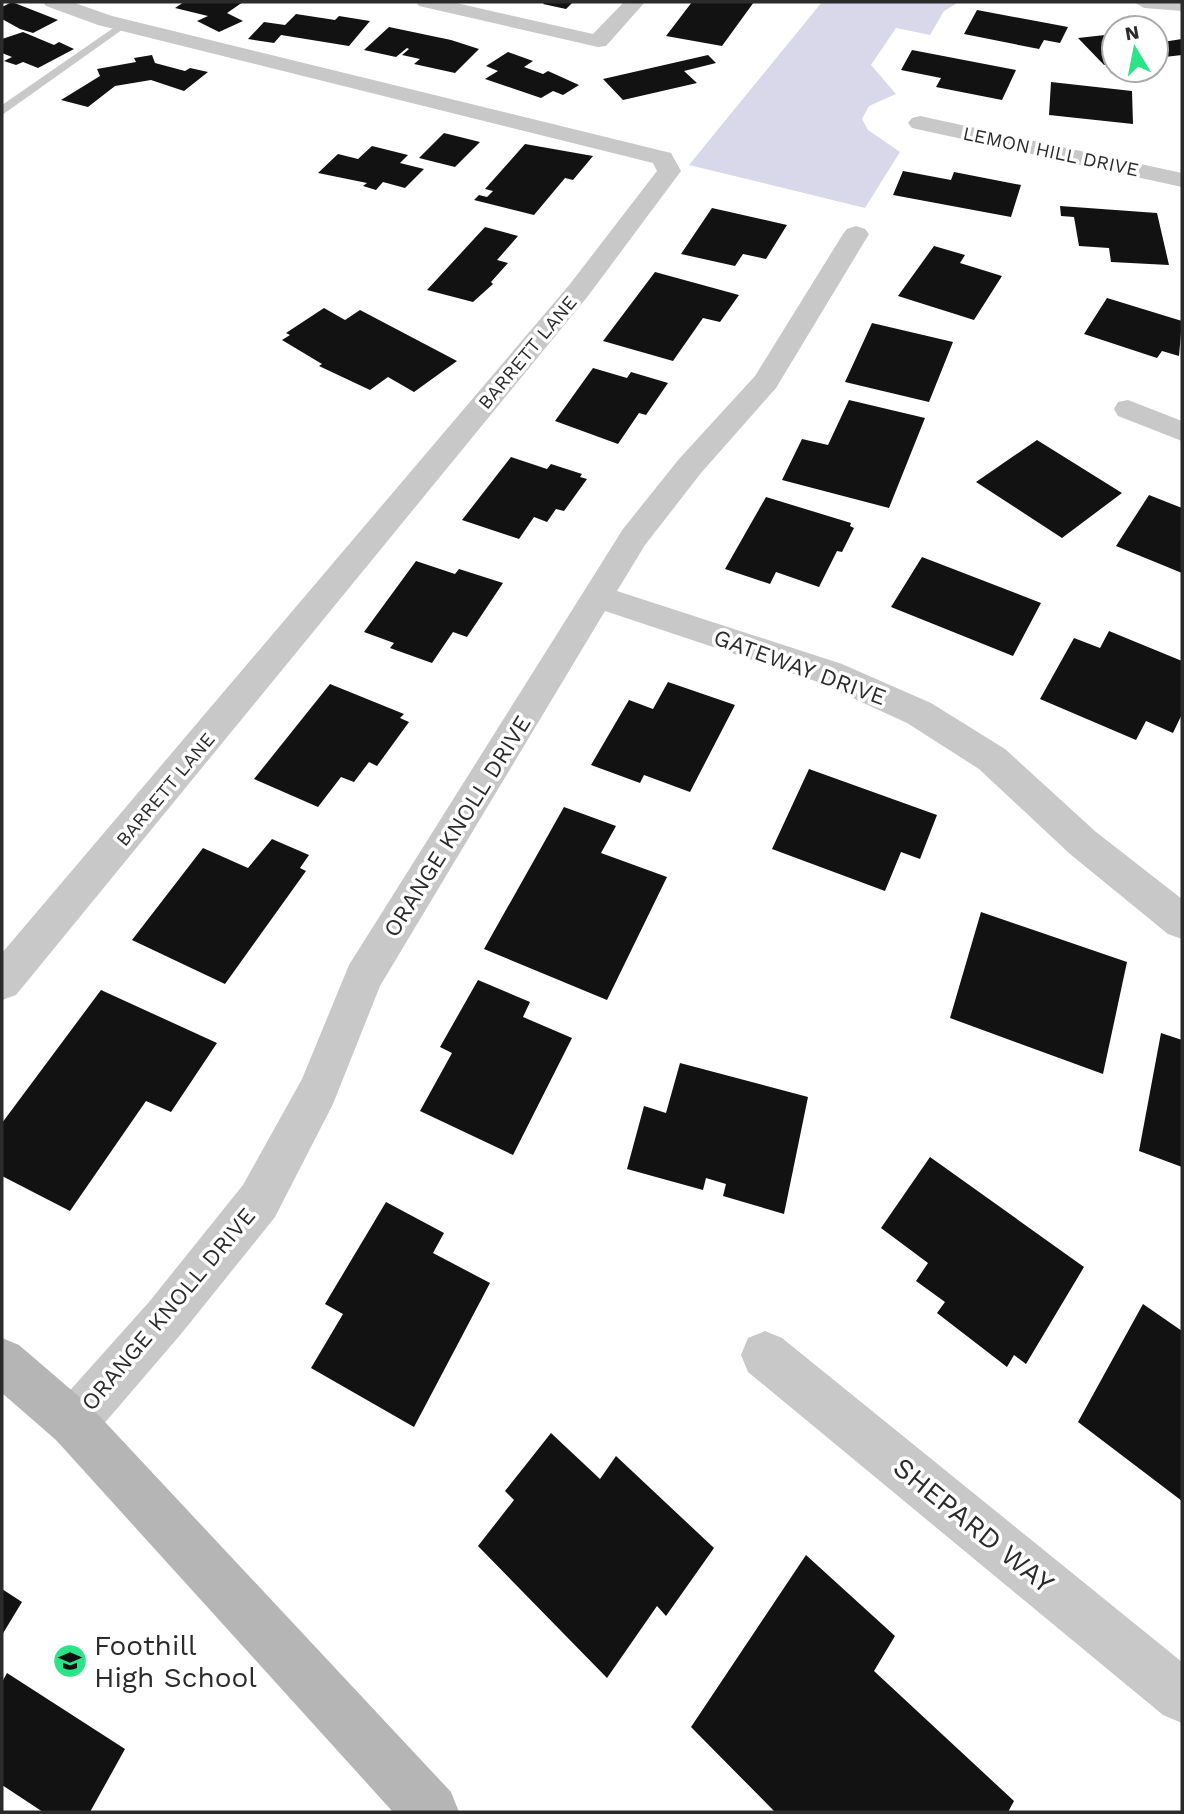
<svg xmlns="http://www.w3.org/2000/svg" width="1184" height="1814" viewBox="0 0 1184 1814" font-family="'Work Sans',sans-serif">
<style>
.green{fill:#d9d8ea}
.building{fill:#121212}
.lines{fill:none;stroke-linecap:round;stroke-linejoin:round}
.lane{fill:#c8c8c8;fill-rule:evenodd}
.street{fill:#c8c8c8;fill-rule:evenodd}
.secondary{fill:#b5b5b5;fill-rule:evenodd}
.labels{text-anchor:middle;stroke-width:7;stroke-linejoin:round;paint-order:stroke}
.far-street-label{font-size:19px;fill:#2b2b2b;stroke:#fff}
.street-label{font-size:23px;fill:#2b2b2b;stroke:#fff}
.near-street-label{font-size:28px;fill:#2b2b2b;stroke:#fff}
.near-poi-label{font-size:28px;fill:#2b2b2b;stroke:#fff;text-anchor:start}
</style>
<rect width="100%" height="100%" fill="#fff"/>
<path class="green" d="M822,2h137l-15,9 -14,24 -34,-7 -25,37 25,29 -27,12 -7,13 6,11 32,22 -35,56 -176,-43z"/>
<path class="building" d="M12,2l46,18 -25,13 -13,-4 -18,-10v-12z
M184,2h59l-16,11 16,8 -24,11 -22,-11 11,-5 -33,-8z
M545,2h28l-7,7 -23,-5z
M692,2h62l-32,44 -56,-10z
M977,10l91,17 -8,16 -16,-3 -5,9 -75,-15z
M296,14l39,6 4,-4 31,5 -21,25 -68,-11 -7,8 -26,-4 16,-17 21,3z
M389,27l62,13 28,9 -24,24 -41,-9 6,-5 -18,-4 7,-6 -2,-1 -11,9 -32,-7z
M23,32l31,13 5,-3 15,7 -36,19 -15,-6 -7,3 -12,-4 8,-4 -10,-4v-14z
M1114,34v29l-10,2 -26,-27z
M1182,39v16l-26,3v-15z
M912,50l104,20 -14,30 -66,-13 5,-9 -40,-8z
M508,52l25,9 -9,6 19,7 5,-3 31,14 -16,10 -10,-4 -12,7 -56,-19 13,-8 -12,-5z
M152,55l3,8 30,8 5,-3 18,4 -24,19 -33,-11 -36,6 -27,21 -27,-7 39,-24 -3,-7 39,-7 -2,-4z
M708,55l8,8 -32,8 13,12 -74,17 -20,-21z
M1051,82l81,9 1,33 -84,-9z
M444,133l36,9 -25,25 -36,-9z
M525,144l68,12 -20,24 -8,-2 -31,37 -60,-15 5,-5 8,2 6,-6 -8,-2z
M372,146l36,9 -8,8 24,6 -19,19 -22,-6 -7,8 -13,-4 4,-3 -49,-10 20,-19 20,5z
M903,171l48,9 3,-8 67,13 -10,32 -118,-22z
M1060,206l97,7 12,52 -58,-3 -2,-14 -30,-2 -5,-29 -13,-1z
M712,208l75,17 -21,34 -23,-5 -8,12 -54,-12z
M485,227l33,9 -21,24 11,3 -17,19 2,2 -20,18 -46,-12z
M934,246l31,9 -5,8 42,13 -28,44 -76,-24z
M655,272l84,23 -19,27 -17,-4 -30,43 -70,-20z
M1107,298l75,23 -3,35 -17,-5 -5,7 -73,-24z
M324,308l21,12 15,-10 97,51 -43,31 -26,-15 -18,13 -51,-24 3,-2 -40,-24 8,-5 -4,-2z
M872,323l81,19 -24,60 -84,-20z
M593,368l34,10 4,-6 37,11 -22,32 -7,-2 -21,31 -63,-23z
M849,400l76,18 -36,90 -107,-28 20,-41 26,6z
M1037,440l85,53 -60,45 -86,-56z
M511,457l36,12 4,-5 31,10 -2,3 7,2 -23,32 -8,-2 -9,13 -13,-5 -15,22 -57,-19z
M1149,495l33,13v65l-66,-27z
M766,497l85,26 -1,3 4,2 -12,24 -5,-1 -18,36 -43,-15 -6,12 -45,-15z
M922,557l119,46 -28,53 -122,-49z
M416,561l39,13 4,-5 44,14 -36,54 -14,-5 -21,31 -42,-15 4,-5 -30,-11z
M1109,631l73,30v53l-9,19 -27,-12 -10,19 -96,-41 34,-61 26,10z
M668,682l67,23 -45,87 -46,-17 -4,8 -49,-18 38,-65 24,9z
M330,684l74,30 -4,4 9,4 -32,44 -8,-4 -15,20 -13,-5 -23,30 -64,-28z
M809,769l128,46 -17,44 -19,-7 -16,39 -113,-42z
M564,807l52,19 -15,27 66,24 -60,123 -123,-51z
M272,839l37,16 -9,13 6,3 -81,113 -93,-44 71,-92 45,20z
M981,912l146,50 -24,112 -153,-56z
M478,980l52,22 -7,15 49,21 -59,117 -93,-44 32,-58 -12,-6z
M101,990l116,53 -46,69 -25,-11 -76,110 -68,-35v-53z
M1161,1033l21,7v127l-43,-16z
M680,1063l128,34 -24,117 -61,-18 3,-12 -20,-6 -3,12 -76,-21 17,-63 22,7z
M930,1157l154,110 -58,97 -12,-9 -7,12 -70,-54 8,-11 -29,-21 12,-18 -47,-35z
M386,1202l58,31 -11,20 57,30 -76,144 -103,-59 32,-54 -18,-10z
M1143,1304l39,27v170l-104,-79z
M551,1433l49,46 16,-23 98,92 -48,68 -9,-10 -50,72 -129,-132 36,-46 -9,-9z
M806,1555l89,81 -21,35 140,130 -6,11h-233l-84,-85z
M2,1589l20,13 -20,33z
M7,1673l118,76 -35,63h-47l-41,-27v-103z"/>
<g class="lines">
<path class="lane" d="M122,22l6,3 -2,2 -124,88v-10z"/>
<path class="street" d="M43,2h29l40,14 559,137 10,18 -93,125 -572,699 -14,5v-47l568,-669 87,-113 -4,-8 -555,-138 -52,-19z
M416,2h36l141,32 31,-32h21l-39,44 -8,1 -179,-41z
M1134,2h48v9l-38,-3z
M920,116l262,57v14l-270,-59 -4,-5 4,-5z
M856,226l9,3 4,5 -93,154 -75,85 -56,72 -28,46 225,73 89,39 74,46 91,83 86,67v40l-14,-5 -98,-80 -91,-85 -72,-46 -89,-41 -213,-71 -225,375 -47,118 -58,113 -94,117 -91,106 -17,7 -17,-7 -7,-17 7,-17 93,-104 94,-117 59,-106 47,-114 274,-436 56,-70 76,-83 88,-142 4,-5z
M1128,400l54,21v20l-64,-25 -4,-7 4,-7z
M765,1331l17,7 400,324v61l-19,-8 -415,-343 -7,-17 7,-17z"/>
<path class="secondary" d="M2,1338l17,7 71,61 361,386 8,20h-66l-337,-372 -54,-47z"/>
</g>
<defs>
<g id="school-disc" transform="scale(1.75)"><circle r="9.5" fill="#2ae587" stroke="#fff"/><path d="M0-5L7-2L0 1L-7-2ZM-4 1L0 2.5L4 1V4Q0 6-4 4Z" fill="#111"/></g>
</defs>
<g fill-rule="evenodd">
<use href="#school-disc" x="70" y="1661"/>
</g>
<g class="labels">
<g class="far-street-label">
<text transform="translate(1051 151) rotate(12)" y="7">LEMON HILL DRIVE</text>
<text transform="translate(527 352) rotate(-50)" y="7">BARRETT LANE</text>
<text transform="translate(165 789) rotate(-50)" y="7">BARRETT LANE</text>
</g>
<g class="street-label">
<text transform="translate(800 667) rotate(20)" y="8">GATEWAY DRIVE</text>
<text transform="translate(457 826) rotate(-58)" y="8">ORANGE KNOLL DRIVE</text>
<text transform="translate(168 1309) rotate(-50)" y="8">ORANGE KNOLL DRIVE</text>
</g>
<g class="near-street-label">
<text transform="translate(974 1525) rotate(39)" y="10">SHEPARD WAY</text>
</g>
<g class="near-poi-label">
<text x="94" y="1655">Foothill<tspan x="94" dy="32">High School</tspan></text>
</g>
</g>
<rect width="1184" height="1814" fill="none" stroke="#2b2b2b" stroke-width="7"/>
<g transform="translate(1135 49) rotate(350)"><circle r="33" fill="#ffffff" stroke="#aaaaaa" stroke-width="2"/>
<path d="M0-5L12 26L0 18L-12 26Z" fill="#2ae587"/>
<text y="-10" font-size="19" font-weight="bold" text-anchor="middle" fill="#2b2b2b">N</text>
</g>
</svg>
